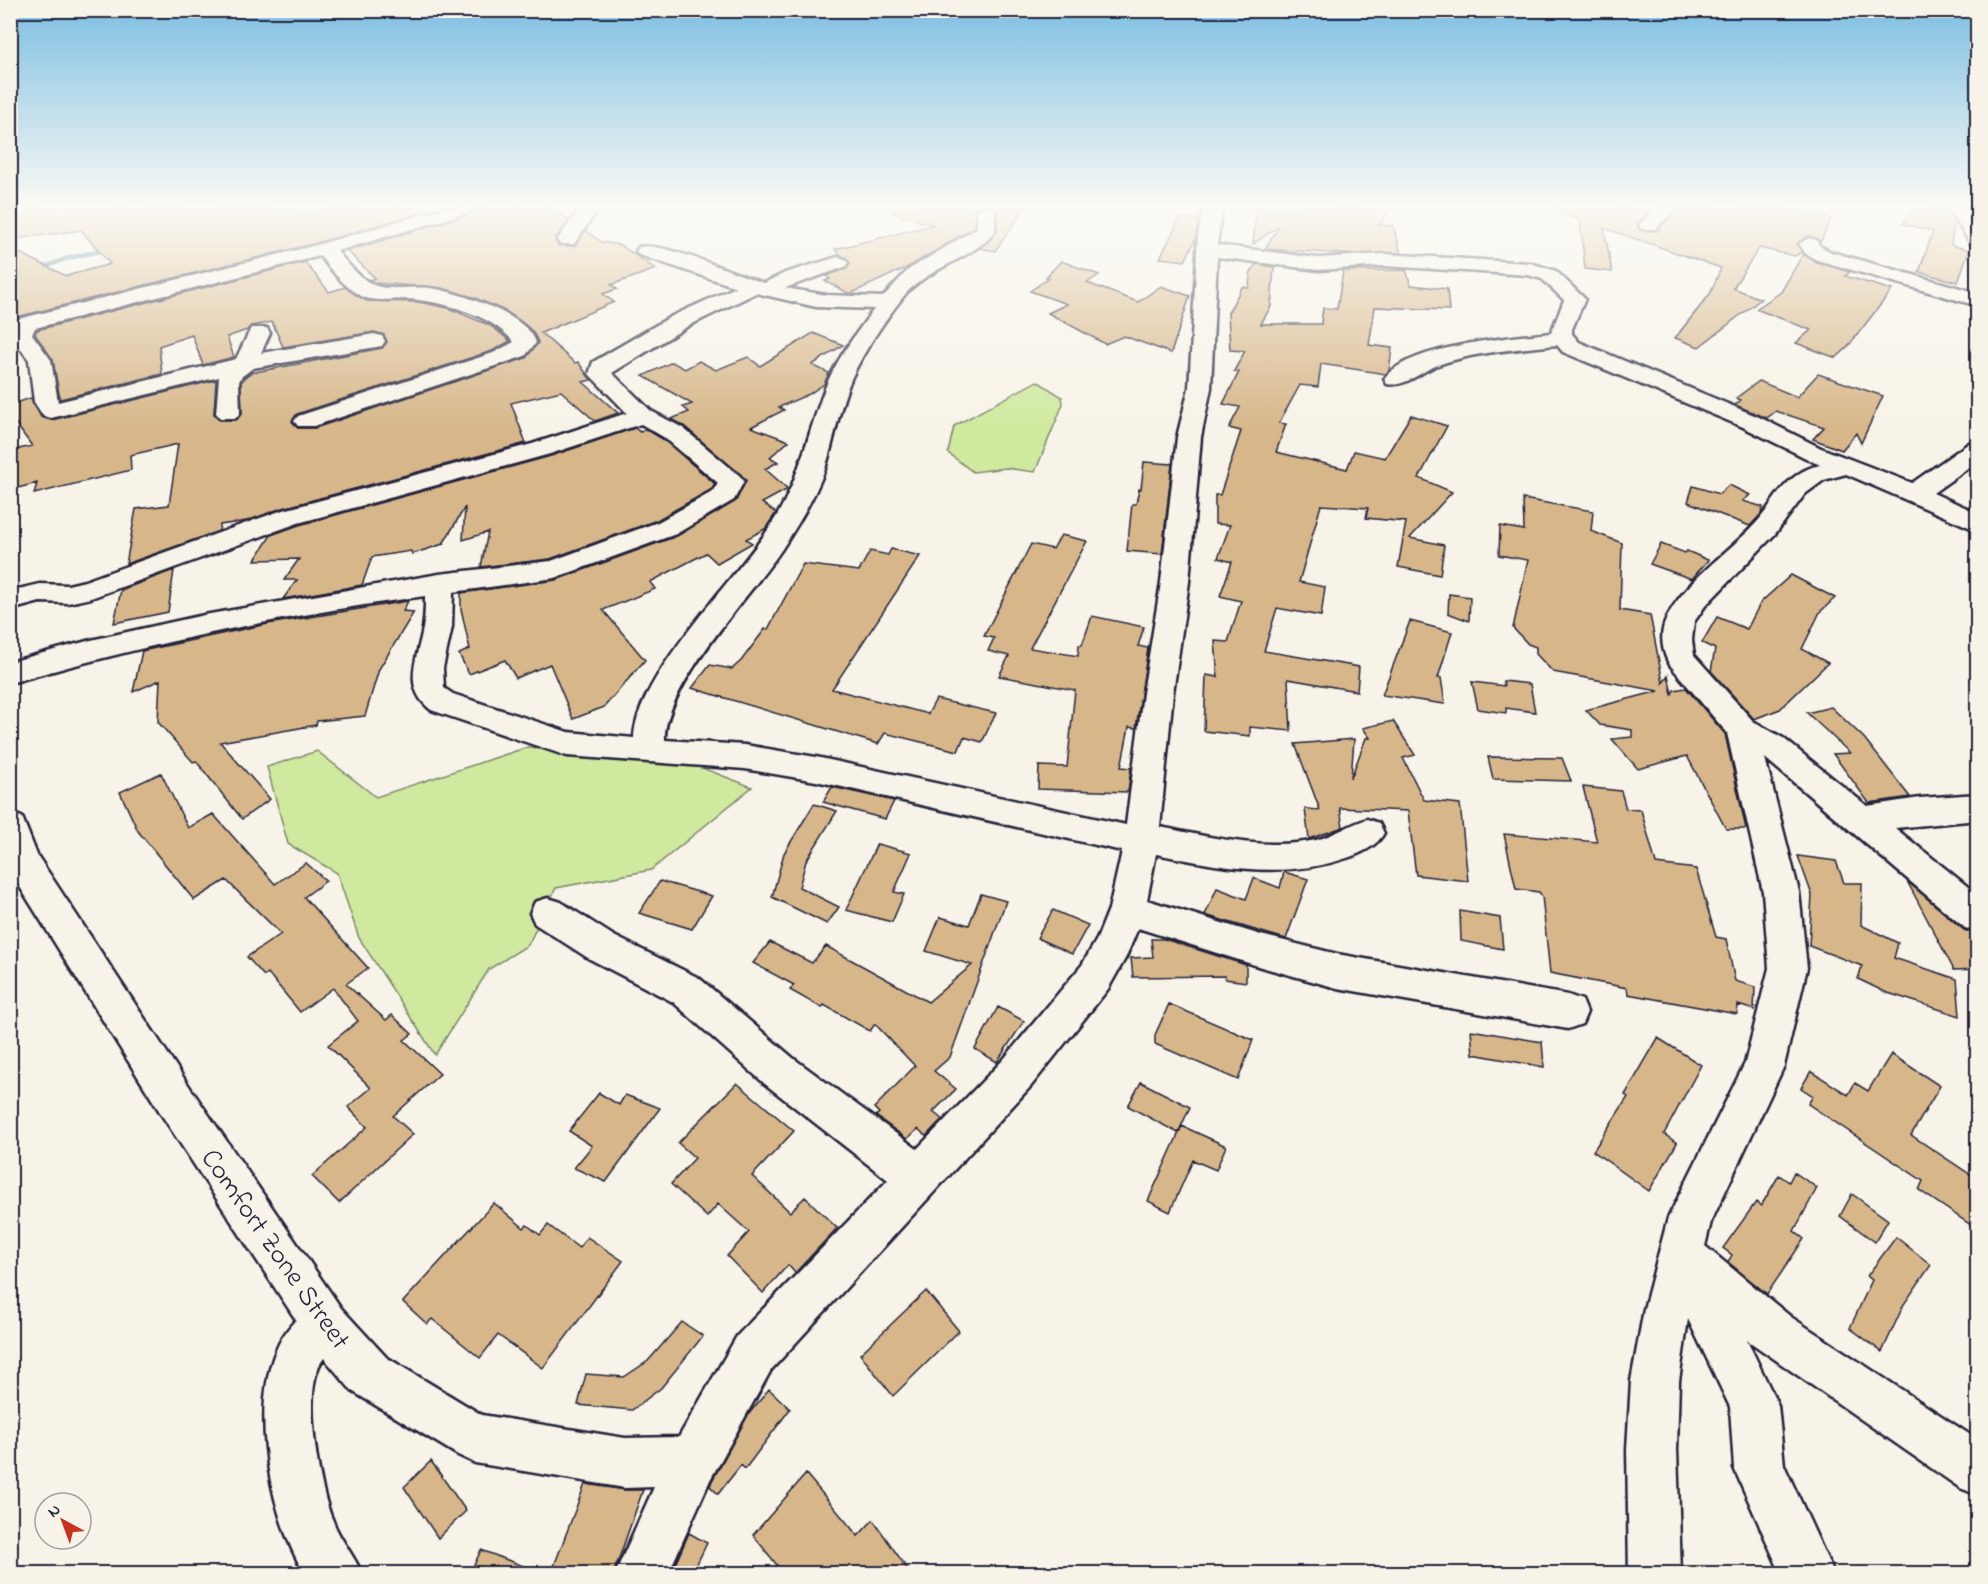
<svg xmlns="http://www.w3.org/2000/svg" width="1988" height="1584" viewBox="0 0 1988 1584" font-family="'Indie Flower',sans-serif">
<style>
.green{fill:#d0e99e;stroke:#79866c;stroke-width:1.5}
.lines{fill:none;stroke-linecap:round;stroke-linejoin:round}
.stream{stroke:#59899a;stroke-width:4.5}
.building{fill:#d7b78a;stroke:#22223b;stroke-width:1.5}
.minor-casing{stroke:#22223b;stroke-width:5}
.minor{fill:#f7f3e8;fill-rule:evenodd}
.labels{text-anchor:middle;stroke-width:4.5;stroke-linejoin:round;paint-order:stroke}
.near-street-label{font-size:28px;fill:#22223b;stroke:#f7f3e8}
</style>
<rect width="100%" height="100%" fill="#f7f3e8"/>
<filter id="ink" filterUnits="userSpaceOnUse"><feTurbulence type="fractalNoise" baseFrequency=".0167" numOctaves="2"/><feDisplacementMap in="SourceGraphic" scale="12" xChannelSelector="R" yChannelSelector="G"/><feConvolveMatrix kernelMatrix="1 2 1 2 8 2 1 2 1" color-interpolation-filters="sRGB"/></filter>
<g filter="url(#ink)">
<path class="green" d="M1037,381l25,16 1,7 -28,68 -29,-4 -33,4 -25,-19 6,-27z
M528,747l164,17 60,23 -101,83 -95,18 -28,57 -39,24 -54,86 -76,-117 -22,-65 -49,-29 -21,-77 50,-16 59,46z"/>
<g class="lines">
<path class="stream" d="M37,270l31,-12 41,-9"/>
</g>
<path class="building" d="M10,208h277l1,4 9,-2 2,5 34,-7h106l-123,35 -299,74 -7,11v-80l56,28 44,-12 -29,-34 -71,10z
M474,208h76l19,12 -14,19 3,6 16,1 12,-15 16,11 18,3 36,24 -45,16 6,4 -14,5 11,8 -73,31 34,30 3,-1 13,18 -8,2 35,31 -23,8 -34,-30 -50,12 15,40 -247,66 -32,12 -27,4 -1,6 -93,33 10,-55 33,-4 9,-61 -48,11 1,15 -97,24 3,-11 -27,7v-39l22,-5 -22,-30v-11l21,-7 10,19 11,3 164,-40 -2,34 6,6h16l6,-7 -1,-31 9,-9 132,-25 5,-6 -3,-7 -10,-3 -91,15 -11,-25 -21,4 -4,4 -20,7 7,20 -31,8 -11,-30 -33,11 3,28 -102,25 -7,-39 -18,-26 2,-4 268,-68 24,30 16,-5 22,14 51,1 30,6 43,18 19,15 -18,10 -195,63 -5,7 6,7h17l211,-70 12,-16 -6,-11 -25,-19 -34,-15 -32,-9 -66,-5 -6,-3 6,-2 -28,-27 124,-37z
M893,208h82v19l-65,39 -60,28 -25,-13 5,-2 -4,-3 20,-7 4,-5 -15,-15 98,-24 -40,-12z
M997,208h28l-30,43 -15,-3 17,-16z
M1256,208h109l23,4 -9,13 14,1 8,27 -55,1 -81,-5 14,-23 -26,18z
M1555,208h99l-17,15 4,8h16l22,-23h103l49,11 -10,22 -13,-5 -11,8 5,8 -7,4 -36,-8 -26,40 28,11 -62,48 -24,-9 35,-44 11,-26 -117,-40 8,44 -27,-3 -5,-49 -26,-9z
M1912,208h34l8,14 -3,23 18,5 -11,32 -39,-10 14,-41 -30,-7z
M1180,218l19,2 -3,18 -11,23 -25,-3z
M1803,254l13,8 34,10 -5,4 47,14 -45,58 -11,10 -40,-15 15,-13 -55,-21 25,-17z
M1061,261l38,14 -12,8 51,19 23,-16 29,10 -19,57 -47,-17 -19,8 -57,-31 19,-9 -37,-13 19,-13 -3,-1z
M1256,264l18,3 -3,39 -10,18h60l2,-16 14,1 6,-38 63,-1 5,15 36,4 2,21 -74,-3 -6,38 23,3 -3,23 -3,3 -65,-10 -3,23 -18,-2 -21,38 7,1 -10,28 71,17 7,-18 31,7 26,-43 36,11 -28,52 33,14 -42,46 34,7 -4,30 -42,-8 8,-45 -40,-4 2,-10 -47,-3 -22,77 26,5 -4,29 -44,-8 -13,43 95,16 -2,24 -69,-12 3,52 -41,-4v9l-46,-5 2,-56 12,2 -3,-36 13,1 13,-41 -21,-5 12,-34 -14,-4 12,-33 -15,-1v-29h5l21,-64 -12,-3 11,-21 -17,-3 16,-32 -5,-1 11,-20 -15,-1 -2,-37 14,-26 7,1 1,-14z
M813,333l30,12 -31,20 17,8 -5,11 -15,10 -30,13 5,3 -33,17 38,14 -19,16 8,5 -13,7 23,20 -26,14 14,10 -11,16 -19,10 6,4 -35,20 -11,-10 -56,29 5,7 -52,21 42,50 -41,47 -31,12 -23,-55 -34,14 -11,-18 -36,14 -10,-20 11,-5 -9,-40v-16l95,-13 121,-44 59,-35 10,-21 -62,-54 -13,-7 18,-7 -6,-5 9,-3 -49,-28 29,-14 13,7 14,-8 17,9 32,-13 12,9z
M1818,374l65,22 -22,47 -5,-10 -14,17 -29,-11 11,-12 -48,-16 -9,7 -32,-13 6,-5 -5,-2 23,-17 38,16z
M635,428l5,4 6,-3 18,11 51,44 -3,5 -55,31 -107,39 -69,8 7,-35 -25,8 2,-33 -22,37 -31,10 -1,-3 -39,6 -10,28 -79,14 14,-19h-13l15,-21 -44,1 16,-25 28,-10 252,-69z
M1144,462l28,2 -10,90 -35,-3 5,-47h4l3,-15h2z
M1729,485l21,10 -7,6 20,6 -2,7 -11,12 -62,-24 5,-16 26,8z
M1523,499l70,12 -2,20 31,12 -2,67 30,5 13,68 5,-8 4,19 2,-4 12,-2 39,46 21,95h-20l-39,-73 -49,13 -26,-30 20,-2v-7l-32,-5 -14,-15 73,-19 -106,-19 -17,-18v-7l-8,-3 -15,-16 15,-68 -29,-5 1,-29 24,4z
M1061,535l26,6 -57,107 48,8 1,-11h3l10,-29 52,11 -6,19 10,2 -12,80 -7,-1 -8,40 10,1 -3,24 -90,-3 1,-23 28,1 8,-77 -76,-14 10,-20 -21,-5 6,-13 -10,-2 47,-92 22,5z
M1661,544l24,9 2,-2 21,9 -16,19 -42,-15z
M891,549l29,7 -88,133 96,25 8,-15 60,14 -14,29 -18,-5 -6,14 -73,-18 -7,11 -186,-56 18,-23 22,4 9,-8 24,-32h3l35,-65 56,7 11,-20 18,4z
M174,570l-6,42 -54,11 7,-33z
M1791,575l44,23 -15,14 -18,37 26,14 -48,46 -26,10 -43,-48 4,-22 -13,-6 15,-26 30,12 14,-27z
M1449,594l21,3 -1,24 -21,-8z
M408,601l-5,10 11,1 -35,57 -14,47 -48,5 -1,4 -96,17 50,57 -28,20 -46,-58 -3,1 -35,-40 2,-42 -27,12 9,-41 126,-27z
M1410,621l42,11 -14,46h3l4,26 -63,-9z
M1503,681l27,3 5,28 -29,-4v5l-28,-4 -6,-27 32,4z
M1831,707l33,31 46,59 -41,6 -36,-49 17,-1 -43,-40z
M1393,721l22,34 -12,3 21,42 36,4 8,77 -52,-6 -8,-64 -68,-3 3,19 -34,12 -4,-30 15,1 -25,-66 59,-5 -3,39 15,-40h4l-7,-10z
M1488,757l74,1 9,23 -78,-2z
M161,773l27,55 25,-14 62,70 31,-21 20,18 -22,16 64,71 -22,16 40,36 6,-5 20,19 -8,6 36,34 -47,42 20,18 -74,69 -27,-27 55,-49 -19,-20 23,-19 -43,-43 30,-24 -25,-33 -33,24 -32,-39 -4,3 -17,-19 34,-23 -55,-54 -32,20 -56,-69 -18,-39z
M832,787l62,14 -9,18 -62,-17z
M1583,787l38,4 5,18 15,1 15,54 40,5 20,68 10,2 9,42 20,6 -1,23 -16,-5 -1,9 -109,-20 -1,-6 -77,-15 -8,-77 -3,-4 -23,-3 -12,-55 93,8z
M814,804l23,7 -31,50 -7,26 40,20 -12,17 -55,-27 12,-44z
M877,844l34,9 -17,39 10,2 -12,28 -46,-12z
M1798,856l38,5 8,22h18l-1,42 37,18 -4,15 63,21 3,37 -75,-24 -27,-13 4,-13 -53,-20 3,-51z
M1284,872l24,7 -22,60 -81,-24 12,-27 29,11 8,-21 26,10z
M660,881l52,15 -20,33 -53,-16z
M1907,881l57,49 13,4v35l-23,1z
M981,894l25,7 -56,156 -16,14 22,18 -23,23 9,7 -16,17 -8,-7 -11,10 -31,-23 3,-3 -5,-5 41,-42 -40,-42 -5,7 -46,-26 -2,3 -32,-18 4,-5 -41,-22 17,-21 42,21 14,-17 102,56 44,-37 -46,-14 14,-34 29,8z
M1053,910l35,15 -16,29 -35,-16z
M1460,911l40,7 3,31 -42,-8z
M1151,939h13l82,26v17l-21,-3v-3l-92,1 -2,-19 22,-1z
M1169,1004l84,36 -15,40 -83,-36v-9z
M998,1007l26,14 -27,41 -22,-13z
M1471,1030l71,12 2,25 -71,-13z
M1658,1038l43,27 -37,69 13,9 -28,48 -56,-40 35,-54 -3,-2z
M1891,1054l49,32 -29,49 66,44v50l-58,-39 4,-9 -115,-77 5,-8 -12,-8 10,-17 37,24 7,-12 13,8z
M1141,1082l49,25 -12,26 -50,-27z
M737,1083l57,48 -42,45 38,36 15,-15 32,31 -42,45 -7,-8 -25,28 -36,-37 22,-24 -31,-28 -11,13 -36,-33 24,-26 -17,-15z
M599,1093l20,12 6,-10 35,13 -54,74 -32,-14 18,-22 -23,-15z
M1182,1126l44,20 -10,24 -23,-10 -23,52 -22,-11z
M1794,1172l23,16 -23,43 10,8 -37,55 -39,-32 4,-7 -9,-7 33,-46 5,4 18,-31 10,7z
M1852,1194l36,26 -13,22 -35,-26z
M494,1203l30,25 3,-3 13,10 8,-10 31,23 8,-11 36,24 -80,107 -45,-33 -18,23 -48,-39 -5,5 -24,-22z
M1896,1237l35,28 -27,39 -22,48 -32,-24 22,-48 -5,-4z
M926,1291l33,40 -66,65 -33,-42z
M682,1322l21,14 -42,52 -29,22 -54,-5 8,-31 38,3 24,-16z
M769,1389l21,20 -45,60 -4,-4 -23,29 -8,-8 2,-5 36,-66z
M431,1461l35,50 -28,27 -34,-51z
M806,1474l52,62 15,-16 38,54h-127l-31,-39z
M585,1484l40,6h18l-25,71 -5,13h-62z
M689,1533l18,10 -15,31h-21z
M481,1550l58,22 -1,2h-68z"/>
<g class="lines">
<g class="minor-casing">
<path id="minor" d="M445,208h27l-2,4 -133,39c10,12 23,28 37,34 12,6 41,1 55,3 25,2 101,28 107,55l-11,13 -211,70h-16l-4,-5 4,-5 195,-63 21,-11c-23,-28 -75,-42 -109,-43 -12,0 -30,3 -42,-2 -17,-8 -32,-27 -43,-41l-285,72 -3,6 19,26 7,42 178,-43 15,-31h16l3,5 -9,20 113,-19 8,2 3,5 -3,5 -129,22 -12,9 -2,5 1,31 -4,5h-16l-4,-5 3,-36 -168,41 -8,-2 -9,-14 -5,-42 -19,-26 8,-15 299,-74z
M581,208h18l-25,36h-14l-3,-4z
M977,208h18v23c-19,27 -68,36 -92,66 -18,23 -38,52 -51,80 -13,29 -17,61 -27,92 -10,28 -26,54 -43,80 -30,45 -119,138 -117,191l80,5 71,12 310,68 17,-132 18,-111 16,-145 12,-49 9,-153 6,-27h18l-5,37 101,13 67,-4 145,9 26,8 29,28 -13,30v5l7,8 180,75 62,31 91,35 57,-40 9,-2v20l-45,32 45,20v18l-132,-57 -22,6 -19,14 -30,40 -70,72 -11,16 -2,18 2,15 59,66 30,17 84,68 53,-8 58,-4v26l-83,8 83,67v37l-13,-4 -200,-170 34,134 8,76 -23,98 -73,156 -6,24 86,71 187,123v55l-18,-7 -213,-148 31,65 6,60 50,109h-53l-47,-106 -4,-61 -42,-88 -9,62 -2,68 4,125h-52l-2,-125 4,-68 13,-72 24,-91 77,-155 24,-95 -6,-76 -36,-159 -57,-68c-7,-11 -10,-27 -6,-40 14,-40 65,-72 93,-103 12,-13 20,-31 35,-43 8,-7 17,-12 28,-14l-77,-38 -180,-75 -6,-7c-40,4 -82,7 -119,20 -17,6 -33,23 -51,19l-3,-5c22,-33 128,-42 167,-46l13,-33 -22,-21 -14,-4 -143,-9 -67,4 -101,-13 -6,131 -10,49 -12,145 -16,111 -13,134c50,10 105,24 156,13 18,-5 33,-15 51,-21l12,4 5,10c-7,13 -22,20 -37,25 -65,22 -126,9 -191,-4l-9,46 114,35 76,19 231,41 14,5 5,12 -5,12 -14,5 -231,-41 -76,-21 -123,-39 -12,29 -18,32 -77,97 -260,284 -61,110 -42,94h-53l39,-87 -29,1 -150,-25 -17,-8 -106,-64 -28,-33c-24,28 -5,131 9,163 7,19 21,34 29,53h-57c-37,-59 -65,-199 -9,-254l-133,-203 -153,-246v-57l12,3 15,38 154,234 150,219 45,49 96,58 143,23 54,-1 58,-101 151,-156 -123,-96 -92,-82 -85,-44 -53,-34 -5,-11 5,-11 13,-4 13,4 53,34 85,42 94,80 124,91 86,-89 79,-95 15,-26 12,-30 13,-58 -306,-70 -71,-12 -178,-13 -136,-46c-28,-22 -15,-48 -9,-77 3,-12 3,-25 3,-37 -140,19 -279,48 -415,87v-21l81,-22 113,-25 235,-41 112,-13 107,-39 56,-31 4,-8 -53,-45 -24,-14 -91,30 -252,69 -207,75 -23,5 -28,-1 -30,8v-19l30,-7 28,1 17,-4 195,-70 252,-67 95,-31 -38,-39 4,-12 79,-46 64,-29 -97,-32 -3,-4 3,-4c22,-6 99,28 125,36l21,-10 53,-16 7,2 3,4 -3,4 -60,21 42,7 56,2 25,-27 69,-42zM756,293l60,14 58,2c-19,26 -39,52 -50,82 -17,45 -25,90 -51,131 -35,56 -137,153 -139,216l-66,-6 -115,-38 -9,-6 -1,-20 9,-41 1,-35 102,-14 121,-44 58,-34 10,-19 -4,-5 -57,-48 -32,-17 -39,-38 76,-47z
M1657,208h20l-22,21h-14l-2,-4z
M1948,208h18l12,17v21l-7,-2z
M1809,238l7,2 4,6 11,6 147,41v13l-161,-46 -11,-6 -7,-10z"/>
</g>
<use href="#minor" class="minor"/>
</g>
</g>
<linearGradient id="sky" x2="0" y2="1"><stop stop-color="#7dbee2"/><stop offset="0.48" stop-color="#fbfaf5"/><stop offset="1" stop-color="#fbfaf5" stop-opacity="0"/></linearGradient>
<rect width="1988" height="429" fill="url(#sky)"/>
<g class="labels">
<g class="near-street-label">
<text transform="translate(277 1248) rotate(55)" y="10">Comfort Zone Street</text>
</g>
</g>
<rect width="1988" height="1584" fill="none" stroke="#f7f3e8" stroke-width="36"/>
<rect x="18" y="18" width="1952" height="1548" fill="none" stroke="#22223b" stroke-width="2" filter="url(#ink)"/>
<g transform="translate(63 1521) rotate(319)"><circle r="28" fill="#f7f3e8" stroke="#a29fa3" stroke-width="1.5"/>
<path d="M0-4.5L10 22L0 15L-10 22Z" fill="#c8321e"/>
<text y="-9" font-size="16" font-weight="bold" text-anchor="middle" fill="#22223b">N</text>
</g>
</svg>
